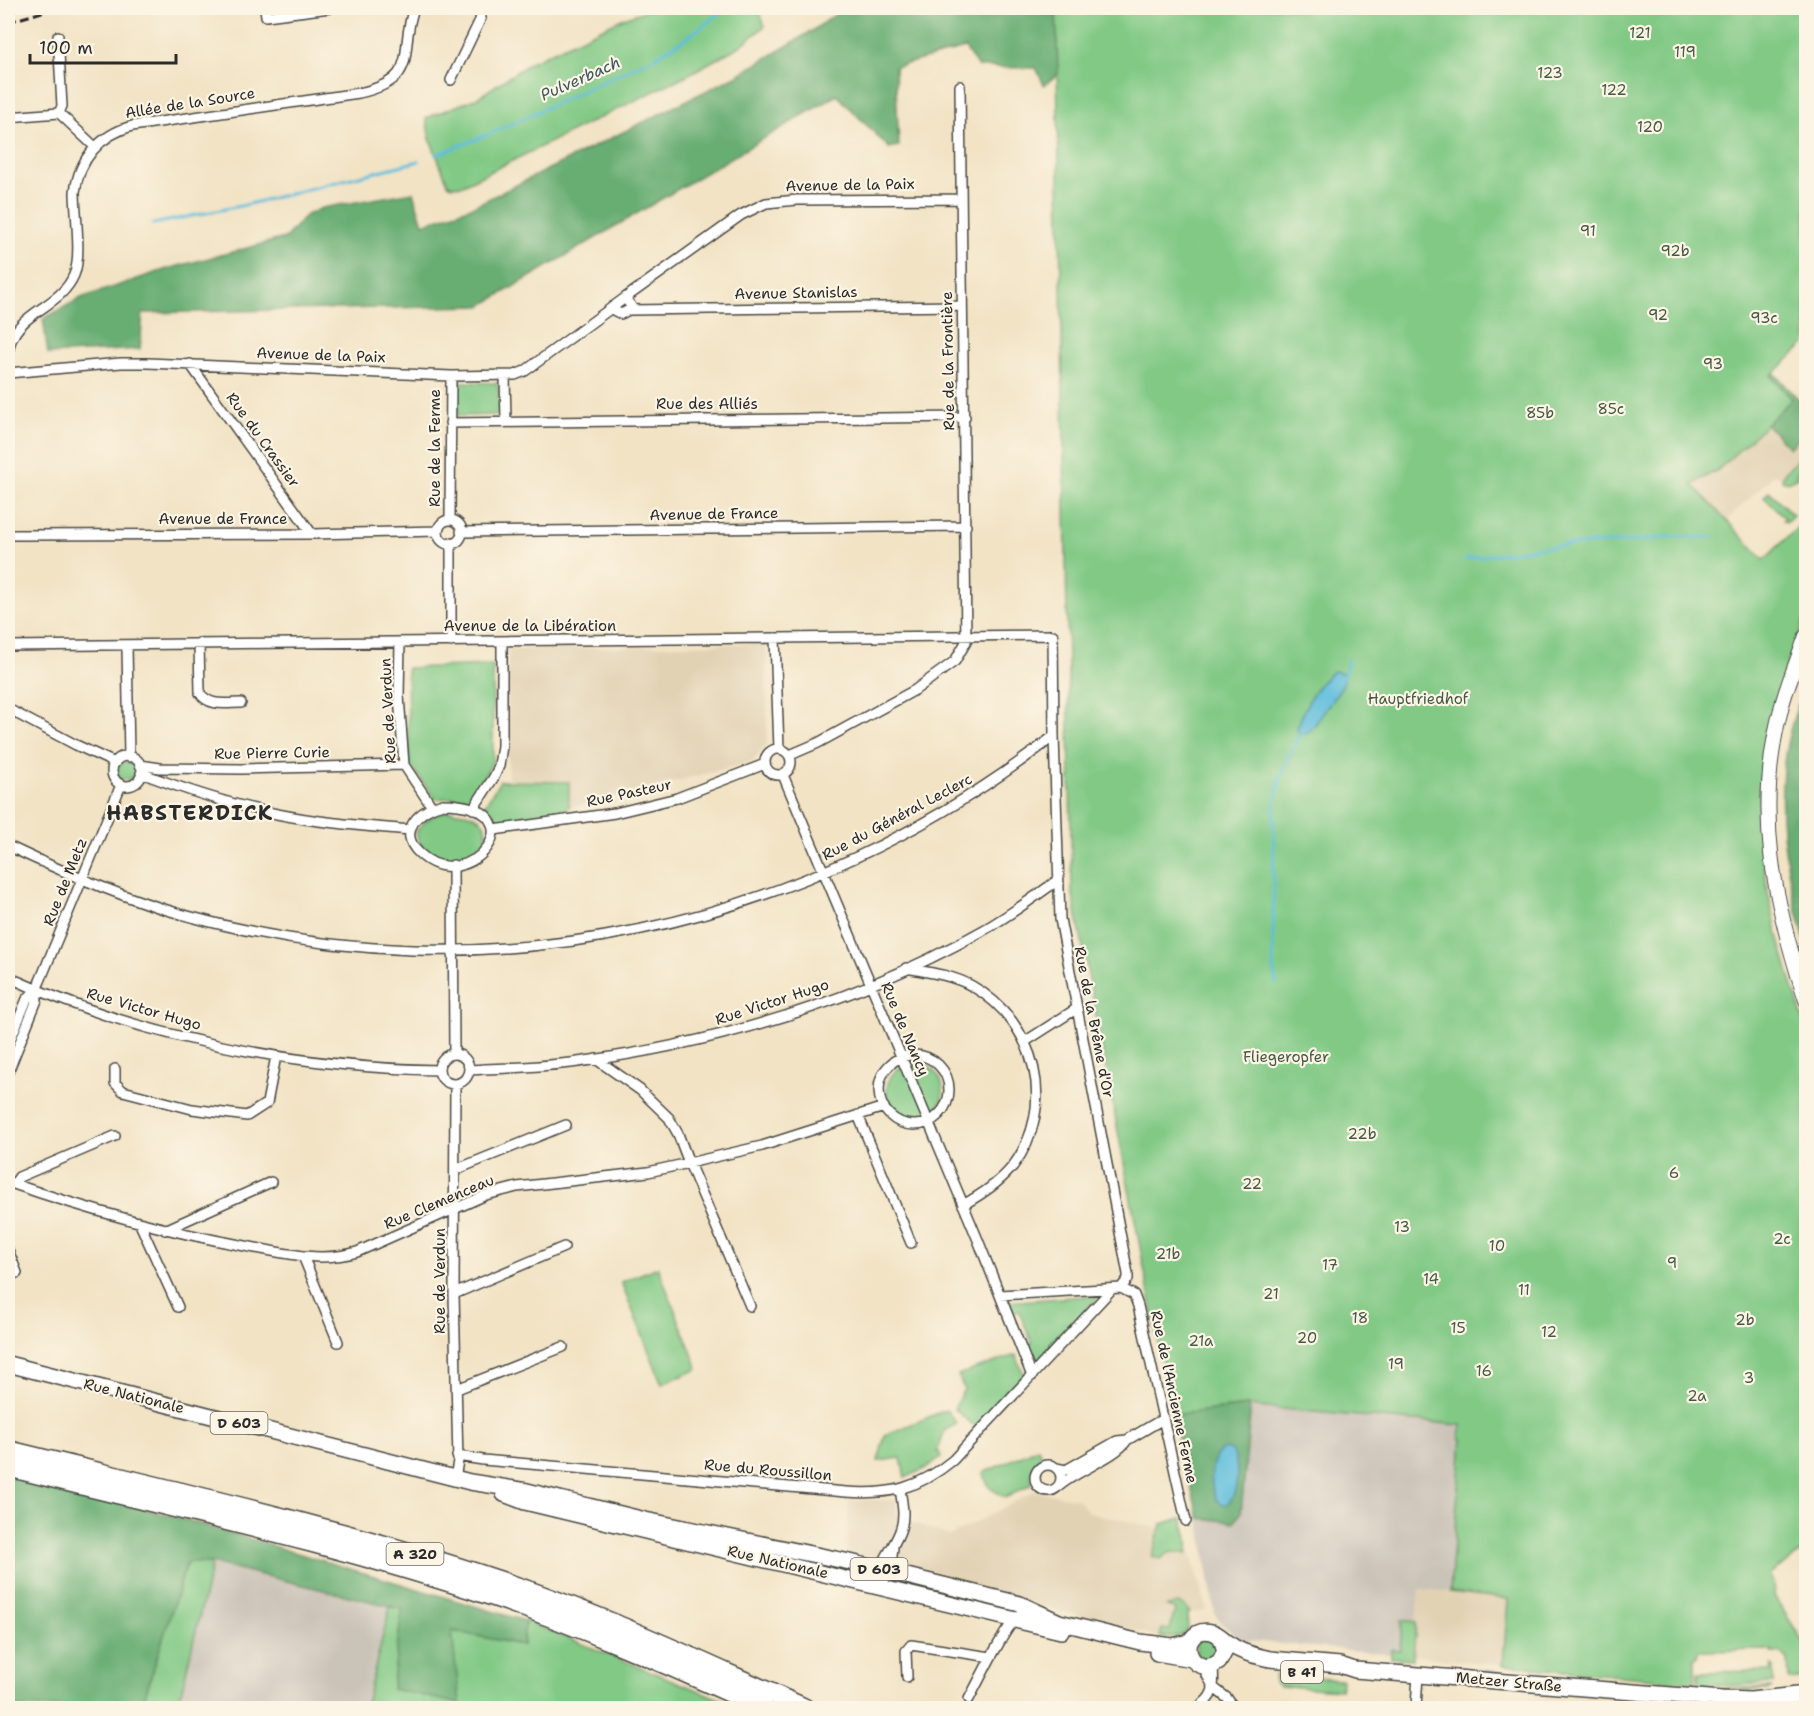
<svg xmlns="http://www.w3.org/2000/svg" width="1814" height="1716" viewBox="0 0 1814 1716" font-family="'Shantell Sans',sans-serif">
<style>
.built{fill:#e2d2b4}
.industrial{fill:#cac3b8}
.green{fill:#81c985;stroke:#567a58;stroke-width:1.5}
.forest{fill:#68ad72;stroke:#4a6c4e;stroke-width:1.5}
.water{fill:#5fbedd;stroke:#457484;stroke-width:1.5}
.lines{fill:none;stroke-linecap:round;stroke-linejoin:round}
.stream{stroke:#5fbedd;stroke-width:3}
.street-casing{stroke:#494742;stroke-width:12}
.secondary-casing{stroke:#494742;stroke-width:16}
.primary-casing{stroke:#494742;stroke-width:18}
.highway-casing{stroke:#494742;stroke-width:21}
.street{stroke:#fff;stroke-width:9}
.secondary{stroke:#fff;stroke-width:14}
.primary{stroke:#fff;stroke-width:15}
.highway{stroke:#fff;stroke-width:18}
.rail{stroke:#2b2b2b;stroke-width:3;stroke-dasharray:9 4.5;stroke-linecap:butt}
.labels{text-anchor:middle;stroke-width:4.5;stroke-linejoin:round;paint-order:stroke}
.shield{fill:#fcf5e5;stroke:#6a6863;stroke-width:1.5}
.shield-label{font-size:14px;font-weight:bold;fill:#2b2b2b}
.park-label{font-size:15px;fill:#455a46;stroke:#fcf5e5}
.street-label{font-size:15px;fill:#2b2b2b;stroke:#fcf5e5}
.water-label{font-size:16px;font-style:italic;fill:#3b5760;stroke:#fcf5e5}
.district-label{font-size:21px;font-weight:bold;letter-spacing:1.5px;fill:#2b2b2b;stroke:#fcf5e5}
</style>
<rect width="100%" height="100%" fill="#fcf5e5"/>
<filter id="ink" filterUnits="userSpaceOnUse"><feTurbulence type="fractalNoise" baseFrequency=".0167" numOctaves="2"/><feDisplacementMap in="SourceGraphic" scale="12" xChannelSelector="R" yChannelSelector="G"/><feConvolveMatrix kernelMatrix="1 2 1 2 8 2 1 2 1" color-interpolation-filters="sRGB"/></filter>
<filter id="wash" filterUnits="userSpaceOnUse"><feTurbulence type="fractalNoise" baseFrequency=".008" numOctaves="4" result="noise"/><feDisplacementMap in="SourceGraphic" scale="24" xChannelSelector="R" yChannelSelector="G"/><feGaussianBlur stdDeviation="1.35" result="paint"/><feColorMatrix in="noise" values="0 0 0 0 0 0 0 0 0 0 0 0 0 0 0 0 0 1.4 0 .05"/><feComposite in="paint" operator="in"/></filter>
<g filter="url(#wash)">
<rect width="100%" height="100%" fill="#f2e3c5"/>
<path class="built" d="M1766,424l23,24 15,-14 2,3v31l-13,13 -6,1 -12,-8 -48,46 -35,-37 40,-25z
M766,643l1,101 -15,18 -183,46v-26l-61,-2v-130z
M1035,1491l43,8 10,13 97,23 22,75 -20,4 1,14 -8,8 -9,2 -11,-1 -190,-50 -124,-29 3,-58h47l1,17 53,19z
M1419,1589l89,10 -5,66 -90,-9z"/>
<path class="industrial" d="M1248,1406l213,19 -1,13h2l-12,154 -31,-3 -6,67 -173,-16 -20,-18 -5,-8 -16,-96 35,4 7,-9 9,-98z
M212,1563l178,44 -25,101h-178l-7,-11z"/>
<path class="green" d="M653,8h104l8,18 -25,20 -47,26 -230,113 -11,1 -4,-2 -18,-45 -4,-21 51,-20 56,-37 19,-9 72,-34z
M1056,8h750v335l-35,33 22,23 -75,71 -26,14 72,76 37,-36 5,5c0,27 4,56 0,83 -1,13 -12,33 -17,47 -10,28 -20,58 -25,88 -16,100 12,188 42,281v522l-37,24c4,8 7,13 5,22l32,50v32l-17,2 -1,-21 -8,-6h-8l-1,-3 -73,1 -1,6h-2v26l-192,-18 5,-66 -58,-7 12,-153 -2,-1 1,-13 -213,-19 -76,9 -100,-525z
M457,382l41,1 2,32 -42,1z
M1799,458l7,7v3l-3,3 -3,-2 -4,4 2,3c-6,5 -9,7 -16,4l2,-7z
M1769,491l24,24 -7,7 -3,-2 2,-2 -21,-21z
M493,665v96l-21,36 -37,2 -26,-36 -2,-95z
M117 771a9 9 0 1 1 18 0a9 9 0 1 1-18 0Z
M500,781l69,1v26l-70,15 -14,-18z
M449,811c21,2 40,3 37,29 -5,5 -9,10 -15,13 -14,8 -40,6 -50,-8 -3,-4 -4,-9 -5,-13 9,-13 18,-18 33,-21z
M887 1091a28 28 0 1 1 56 0a28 28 0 1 1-56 0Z
M658,1267l40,102 -36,15 -41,-102z
M1100,1295l-65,71 -9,-20 6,-3 -13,-32 -8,2 -4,-11z
M1016,1355l9,22 -47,52 -24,-20 10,-20 -6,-14z
M946,1410l11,14 -12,6 -8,22h2l2,5 -17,12 -19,9 -4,-20 -23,3 7,-26z
M1038,1448l5,14c-10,5 -14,11 -11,22l-27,14 -16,-11 -6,-14z
M1182,1518c4,12 9,25 5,36 -10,-3 -18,-4 -26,5l-9,-2 9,-33z
M187,1562l25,1 -32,134 7,11h-46z
M1178,1603l7,3 5,7 -3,1 1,14c-7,11 -16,10 -28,9l2,-8 8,1 5,-21 -8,-3z
M390,1607l13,2 -11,79 60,-57 70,14 3,-24 217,87h-377z
M1402,1620l14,2 -3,37 -22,-1v-9l9,1z
M1201,1638h12l6,14 -12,9 -10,-5 -1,-12z
M1772,1665l2,2v16l-40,2 -36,-1v-12l73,-1z
M1460,1669l234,19h78l-4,2 -58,1 -247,-20z
M1275,1675l67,5 -1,10 -61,-4 -6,-4z"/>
<path class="forest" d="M845,8h211l2,66 -14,11 -8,-17 -58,-1 -13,-19 -70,19 4,79 -10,2 -52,-53 -356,211 -338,7 -3,36 -92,5 -5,-35 38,-21 86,-29 118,-31 21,-23 16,-7 91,-16 10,32 51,-18 264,-131 72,-43z
M1774,373l32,34v25l-17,16 -23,-24 26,-25 -21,-23z
M1806,684v261c-20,-70 -35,-145 -15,-218 4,-15 10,-29 15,-43z
M1248,1406l2,8 -9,99 -7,9 -35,-4 -27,-103z
M8,1472l182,49 335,100 -2,24 -71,-14 8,73 -68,-15 10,-80 -190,-46 -25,-1 -46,146h-133z"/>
<path class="water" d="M1334,671l8,2 3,3 -3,10 -30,43 -7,5 -6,-1 -2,-5c8,-20 18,-45 37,-57z
M1225,1449l8,3c6,15 6,42 -6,52 -4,0 -6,0 -9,-3 -10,-11 -9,-48 7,-52z"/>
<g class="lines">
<path class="stream" d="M436,155l51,-20 167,-77 35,-22 38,-28
M153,224l92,-19 174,-44
M1466,559l77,-12 95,-6 27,-4h48
M1343,679l5,-19
M1276,984l-3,-18 1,-160 6,-28 21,-47"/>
</g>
</g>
<g filter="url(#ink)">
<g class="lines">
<g class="street-casing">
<path id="street" d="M265,8l1,8 64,-8
M58,36l4,70 -3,7
M451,80l30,-62 -4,-10
M8,117l51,-4 36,34
M625,298l116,-83 25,-12 31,-3 163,-1
M612,307l3,4 6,3 8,-4 333,-4
M8,364c0,-8 0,-16 3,-23 11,-30 50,-35 63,-66 8,-18 1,-63 1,-83 4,-33 25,-57 57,-66l227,-33c63,-14 39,-41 55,-85
M190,364l122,170
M8,373l113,-10h27l303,13 64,-1 10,-4 100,-73 6,8 -2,4
M505,376l1,45
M450,423l515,-6
M450,520l1,-144
M438 532a12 12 0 1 1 24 0a12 12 0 1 1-24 0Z
M461,532l505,-6
M8,535l304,-1 126,-3
M451,543v99
M775,638l4,111
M199,643l1,50c9,14 26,10 41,10
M400,643l-1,53 5,69 28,42
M8,646l1045,-11 1,101 6,183 68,355v5l-7,9
M127,646l2,111
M8,709l68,36 39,18
M765 762a13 13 0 1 1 26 0a13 13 0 1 1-26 0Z
M790,755l28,-12 97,-53 40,-29 11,-19 -6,-556
M112 771a15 15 0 1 1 30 0a15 15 0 1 1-30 0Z
M140,765l20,3 81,1 163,-4
M141,773c45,17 90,32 136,41 44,9 88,12 132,16
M783,775l195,465 54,136
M443,804c101,1 26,97 -24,49 -23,-22 1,-44 24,-49z
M473,809l21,-32 5,-11 3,-20v-104
M494,830l121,-17 62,-15 88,-34
M8,846c57,27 115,52 176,69 302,85 624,13 870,-179
M453,865l1,189
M906,968c22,4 46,7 66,18 64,36 86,120 41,180 -14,17 -31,28 -50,39
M8,977c131,60 286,91 431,93
M1026,1041l50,-32
M8,1045l19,-46 9,-9 4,-9 81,-196
M439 1069a15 15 0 1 1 30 0a15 15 0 1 1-30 0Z
M879 1090a35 35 0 1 1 70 0a35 35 0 1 1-70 0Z
M596,1059l44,31 29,28 9,16 11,29 61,143
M115,1069v14l8,8 69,18 55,7 20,-13 9,-47
M469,1070c36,-2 73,-3 109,-8 140,-19 280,-61 404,-131 27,-15 51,-33 76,-51
M8,1072l29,-72 -1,-10
M858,1115l53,128
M455,1170l111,-45
M8,1182c77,27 156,49 237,64 37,7 76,17 112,6l129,-57 31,-8 131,-15 41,-9 73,-17 122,-39
M14,1184l5,-7 96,-41
M140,1224l38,83
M165,1230l106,-48
M8,1250l9,23
M303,1256l35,86
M454,1294l110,-47
M1000,1295l121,-7 13,7 4,11 48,215
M457,1389l106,-42
M457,1456l26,4 363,32c44,3 72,-3 107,-32l159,-171
M1035 1478a13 13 0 1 1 26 0a13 13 0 1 1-26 0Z
M1056,1468l10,2 51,-29 10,-1 36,-21
M455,1478l3,-17 -4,-167 1,-210
M1058,1487c17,-16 59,-30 69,-47
M880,1586c-5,-22 15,-37 21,-58 4,-12 1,-26 -1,-39
M880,1586l10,-14 3,-24
M1202,1666l12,22 13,10 7,10
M907,1677l-1,-26 5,-6 80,12c11,-18 20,-40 39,-48
M969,1699l22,-42
M1197,1708c19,-12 17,-21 16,-42
M1416,1708l2,-34"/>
</g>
<g class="secondary-casing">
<path id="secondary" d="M1806,636c-8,24 -19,48 -25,73 -27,102 -7,194 25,291
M1783,1708l5,-11"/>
</g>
<g class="primary-casing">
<path id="primary" d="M8,1364l462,118 57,9 118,29 205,42 170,42 39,18 81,20 32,4 18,-4
M504,1494l21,8 536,129
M1221,1638l4,13 -6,11c-23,16 -42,-16 -21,-29 4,-2 9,-2 14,-1 7,2 13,9 19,13 11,8 26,11 39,14l70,6 15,5 367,29 29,1 55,-6
M1157,1653l35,6"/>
</g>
<g class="highway-casing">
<path id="highway" d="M8,1450c162,40 328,76 487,129 106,34 208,84 310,129
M8,1467c161,41 325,76 483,129 93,31 183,72 273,112"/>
</g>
<use href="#street" class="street"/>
<use href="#secondary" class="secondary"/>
<use href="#primary" class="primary"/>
<use href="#highway" class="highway"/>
<path class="rail" d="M8,22l48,-14"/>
</g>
</g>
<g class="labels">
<g class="shield">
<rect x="210.5" y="1412" width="57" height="22" rx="4.5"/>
<rect x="386.5" y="1543" width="57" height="22" rx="4.5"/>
<rect x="850.5" y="1558" width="57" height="22" rx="4.5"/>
<rect x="1281" y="1661" width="42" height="22" rx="4.5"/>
</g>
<g class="shield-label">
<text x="239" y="1428">D 603</text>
<text x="415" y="1559">A 320</text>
<text x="879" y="1574">D 603</text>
<text x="1302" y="1677">B 41</text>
</g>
<g class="park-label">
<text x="1640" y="38">121</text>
<text x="1685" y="57">119</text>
<text x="1550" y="78">123</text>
<text x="1614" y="95">122</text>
<text x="1650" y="132">120</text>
<text x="1588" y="236">91</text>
<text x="1675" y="256">92b</text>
<text x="1658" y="320">92</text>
<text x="1764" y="323">93c</text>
<text x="1713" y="369">93</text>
<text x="1611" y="414">85c</text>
<text x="1540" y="418">85b</text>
<text x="1418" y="704">Hauptfriedhof</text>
<text x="1286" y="1062">Fliegeropfer</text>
<text x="1362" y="1139">22b</text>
<text x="1674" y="1178">6</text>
<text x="1252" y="1189">22</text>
<text x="1402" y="1232">13</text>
<text x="1782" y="1244">2c</text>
<text x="1497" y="1251">10</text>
<text x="1168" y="1259">21b</text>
<text x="1672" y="1268">9</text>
<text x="1330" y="1270">17</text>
<text x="1431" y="1284">14</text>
<text x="1524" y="1295">11</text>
<text x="1271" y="1299">21</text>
<text x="1360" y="1323">18</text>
<text x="1745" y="1325">2b</text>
<text x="1458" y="1333">15</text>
<text x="1549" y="1337">12</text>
<text x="1307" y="1343">20</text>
<text x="1201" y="1346">21a</text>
<text x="1396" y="1369">19</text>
<text x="1484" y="1376">16</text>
<text x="1749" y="1383">3</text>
<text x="1697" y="1401">2a</text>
</g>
<g class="street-label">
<text transform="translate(190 103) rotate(-9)" y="5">Allée de la Source</text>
<text transform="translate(850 185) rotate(-1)" y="5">Avenue de la Paix</text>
<text transform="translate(796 293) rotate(-1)" y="5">Avenue Stanislas</text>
<text transform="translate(321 355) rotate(2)" y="5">Avenue de la Paix</text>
<text transform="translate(948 361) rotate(-91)" y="5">Rue de la Frontière</text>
<text x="707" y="409">Rue des Alliés</text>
<text transform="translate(263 440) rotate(54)" y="5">Rue du Crassier</text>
<text transform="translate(435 448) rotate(-90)" y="5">Rue de la Ferme</text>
<text transform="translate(714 514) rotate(-1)" y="5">Avenue de France</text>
<text x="223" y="524">Avenue de France</text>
<text x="530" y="631">Avenue de la Libération</text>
<text transform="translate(388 711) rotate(-93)" y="5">Rue de Verdun</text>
<text transform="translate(272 753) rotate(-1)" y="5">Rue Pierre Curie</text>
<text transform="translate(629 793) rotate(-12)" y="5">Rue Pasteur</text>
<text transform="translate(897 817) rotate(-28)" y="5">Rue du Général Leclerc</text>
<text transform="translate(65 882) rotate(-68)" y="5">Rue de Metz</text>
<text transform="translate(772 1002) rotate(-18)" y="5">Rue Victor Hugo</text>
<text transform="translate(144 1009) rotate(16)" y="5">Rue Victor Hugo</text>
<text transform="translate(1094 1022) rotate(79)" y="5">Rue de la Brême d'Or</text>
<text transform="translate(905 1029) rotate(67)" y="5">Rue de Nancy</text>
<text transform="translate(439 1202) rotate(-23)" y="5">Rue Clemenceau</text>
<text transform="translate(440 1281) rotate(-90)" y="5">Rue de Verdun</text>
<text transform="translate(134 1396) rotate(14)" y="5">Rue Nationale</text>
<text transform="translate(1174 1397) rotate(78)" y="5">Rue de l'Ancienne Ferme</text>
<text transform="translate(768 1470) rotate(5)" y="5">Rue du Roussillon</text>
<text transform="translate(778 1562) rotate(13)" y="5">Rue Nationale</text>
<text transform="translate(1509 1682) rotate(5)" y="5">Metzer Straße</text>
</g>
<g class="water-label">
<text transform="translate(580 78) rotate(-24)" y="6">Pulverbach</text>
</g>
<g class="district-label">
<text x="190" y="820">HABSTERDICK</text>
</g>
</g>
<rect width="1814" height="1716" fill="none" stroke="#fcf5e5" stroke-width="30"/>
<path d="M30 54v9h146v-9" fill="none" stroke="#2b2b2b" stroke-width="3"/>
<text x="39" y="54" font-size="18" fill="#2b2b2b" stroke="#fcf5e5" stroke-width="4.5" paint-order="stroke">100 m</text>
</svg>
